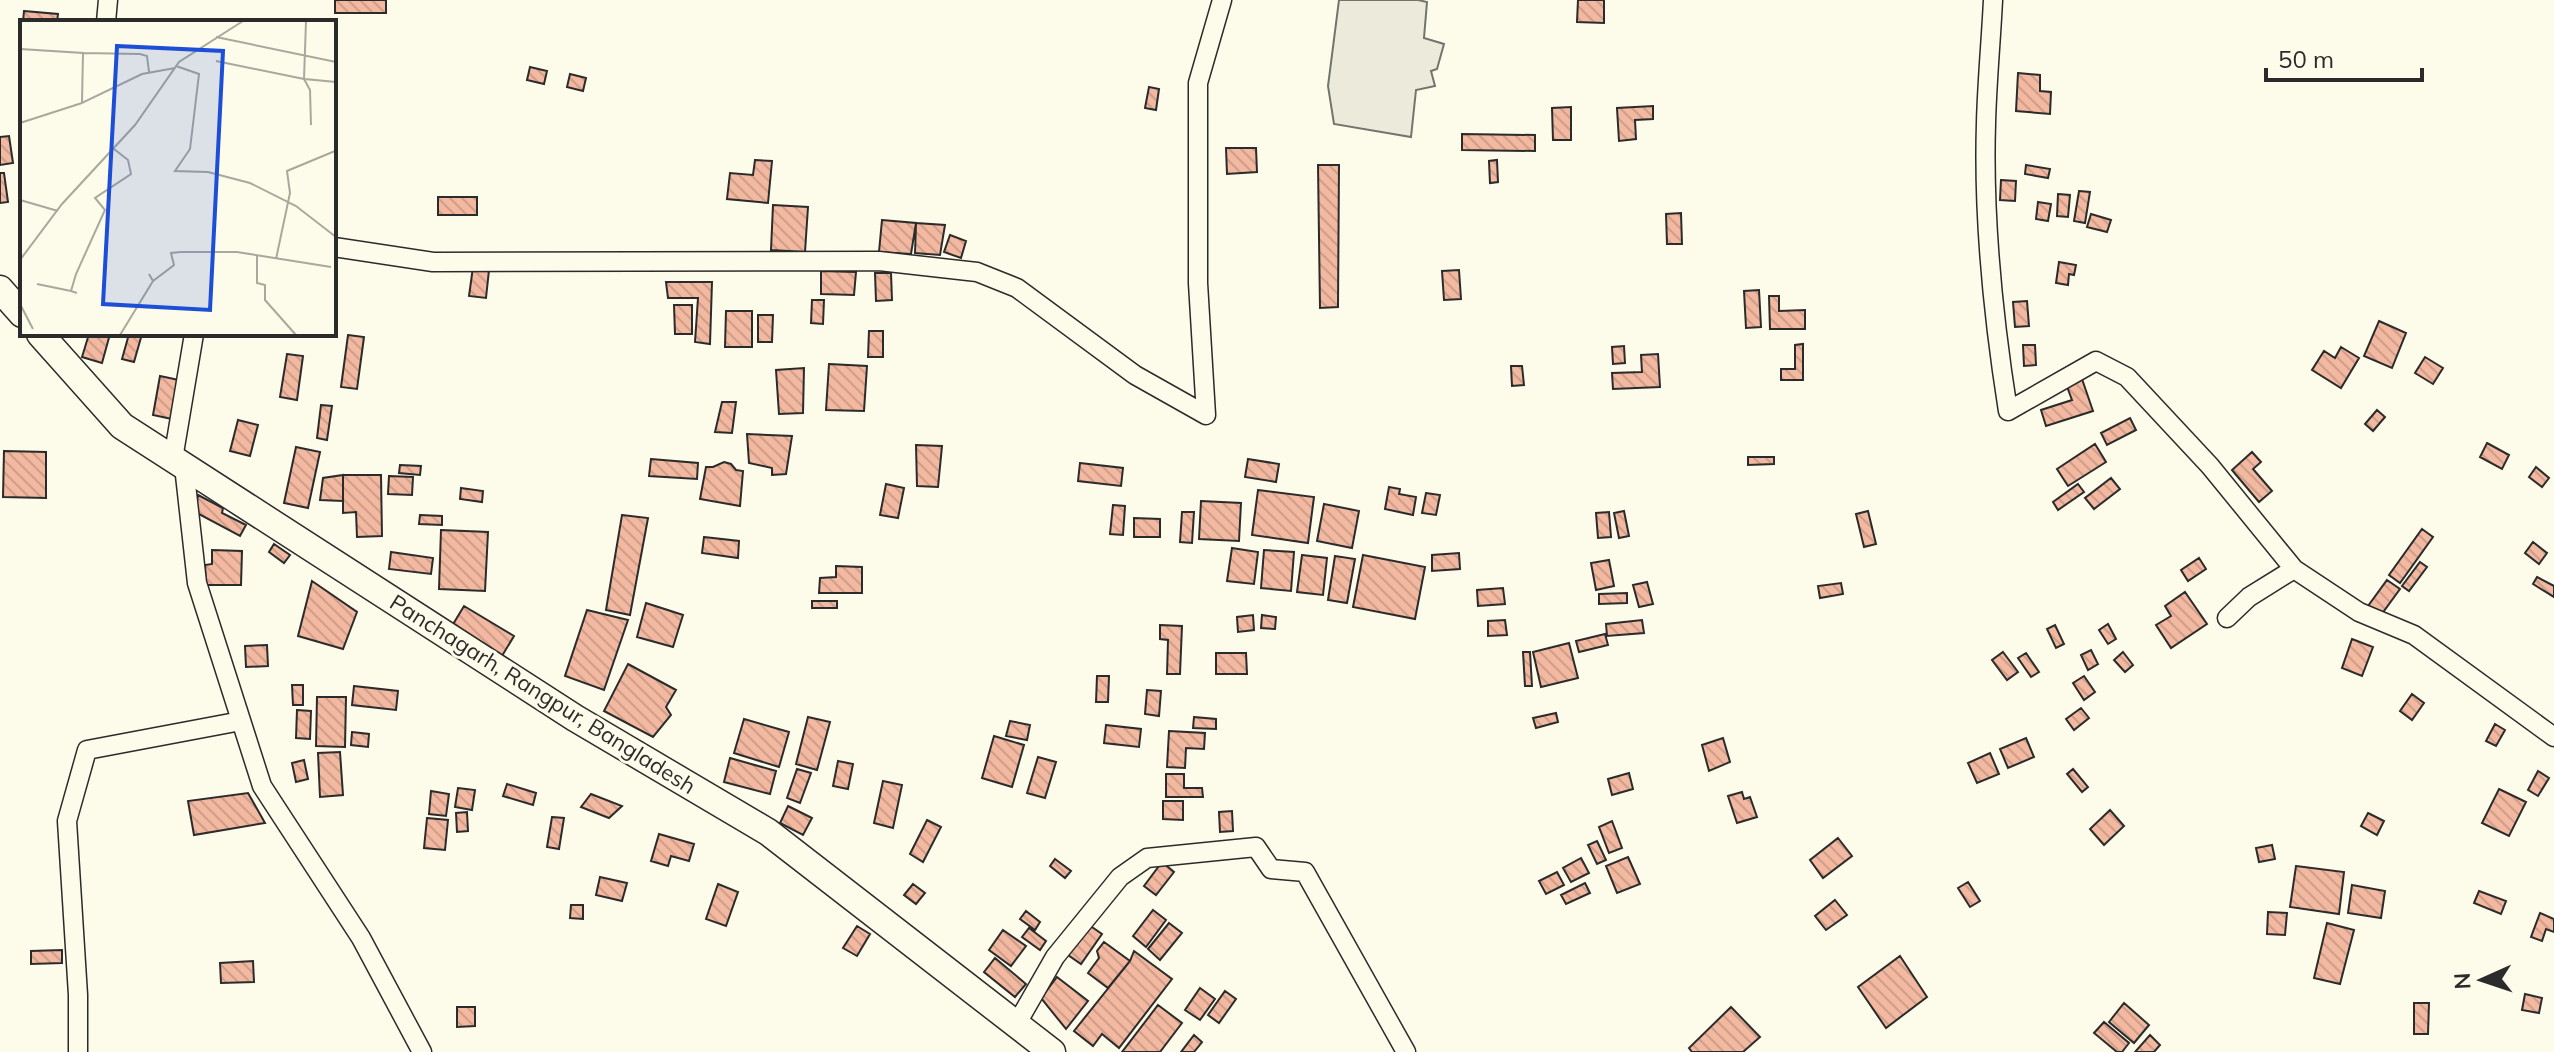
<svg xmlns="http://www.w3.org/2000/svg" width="2554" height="1052" viewBox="0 0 2554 1052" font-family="Mulish,sans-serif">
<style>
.park{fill:#ecebdb;stroke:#74746e;stroke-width:2}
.building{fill:url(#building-back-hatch);stroke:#2b2b2b;stroke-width:2}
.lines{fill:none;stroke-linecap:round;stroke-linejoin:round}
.street-casing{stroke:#2b2b2b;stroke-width:21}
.secondary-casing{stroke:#2b2b2b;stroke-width:29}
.street{stroke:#fdfbea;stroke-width:18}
.secondary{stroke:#fdfbea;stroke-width:26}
.labels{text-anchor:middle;stroke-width:6;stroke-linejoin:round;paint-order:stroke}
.street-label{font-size:22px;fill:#2b2b2b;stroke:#fdfbea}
.inset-road{fill:none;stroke:#a9a89e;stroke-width:2}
.view{fill:#1d4ed8;fill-opacity:0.15;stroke:#1d4ed8;stroke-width:4}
.inset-edge{fill:none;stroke:#2b2b2b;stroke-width:4}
</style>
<defs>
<pattern id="building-back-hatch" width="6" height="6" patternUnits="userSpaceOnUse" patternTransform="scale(2)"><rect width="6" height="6" fill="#f2b8a0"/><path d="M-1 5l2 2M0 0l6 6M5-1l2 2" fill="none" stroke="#d09e8a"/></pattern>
</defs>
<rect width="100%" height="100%" fill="#fdfbea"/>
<path class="park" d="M1339,0h79l9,2 -3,36 20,6 -7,25 -6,2 4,15 -19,4 -5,47 -77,-13 -6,-38z"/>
<path class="building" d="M335,0h51v13h-51z
M1578,0h26v23l-27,-1z
M24,11l34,3 -1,8h-34z
M530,67l17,4 -3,13 -17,-4z
M2018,73l22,2v16l11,1 -1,22 -34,-3z
M570,74l16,4 -3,13 -16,-4z
M1149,87l10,2 -3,21 -11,-2z
M1653,106v13l-18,1 1,19 -17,2 -2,-33z
M1571,107v33h-18l-1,-32z
M1462,134l73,1v16l-73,-1z
M9,136l4,27 -13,2v-28z
M1226,148h30l1,24 -30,2z
M755,160l17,1 -4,42 -41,-4 3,-26 23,2z
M1497,160l1,22 -8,1 -1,-22z
M1318,165h21l-1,142 -18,1z
M2026,165l24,4 -2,9 -23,-4z
M0,173h4l4,29 -8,1z
M2001,180l15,1 -1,20 -15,-1z
M2079,191l11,1 -5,31 -11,-2z
M2058,194l12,1 -2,22 -11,-1z
M438,197h39v18h-39z
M2038,202l13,2 -3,17 -12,-2z
M773,205l35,2 -3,45 -34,-2z
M1681,213l1,31h-15l-1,-30z
M2091,214l20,6 -4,12 -20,-5z
M882,220l34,3 -5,31 -32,-2z
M916,223l29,2 -5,30 -25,-2z
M950,235l16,6 -5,17 -17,-6z
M2059,262l17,3 -2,10 -5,-1 -1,11 -12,-2z
M473,267l16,3 -3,28 -17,-2z
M1459,270l2,29 -17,1 -2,-29z
M821,271l35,1 -2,23 -33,-1z
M875,273h16l1,27 -16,1z
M666,282h46l-2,62 -15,-2 3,-44h-30z
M1759,290l2,37 -15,1 -2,-37z
M1769,296h10v15l26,-1v19h-35z
M812,300h12l-1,24 -12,-1z
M2027,301l2,25 -14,1 -2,-25z
M674,305h18v29h-17z
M726,311h26v36h-27z
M758,315h15l-1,27h-14z
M2379,321l27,12 -14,35 -28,-12z
M869,331h14v26h-15z
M89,334h21l-8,29 -20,-6z
M129,334h13l-8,28 -12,-3z
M348,335l16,2 -7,52 -16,-2z
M1803,344v36h-22v-11h14v-24z
M2023,345h12l1,20 -12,1z
M1624,346l1,17 -12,1 -1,-17z
M2341,347l18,11 -18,30 -29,-18 12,-19 11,7z
M287,354l16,2 -6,44 -17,-3z
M1658,354l2,33 -47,2 -1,-16 30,-1 -1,-17z
M2425,357l18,11 -10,16 -18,-11z
M829,364l38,2 -3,45 -38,-1z
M1511,366h11l2,19 -12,1z
M804,368l-1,45 -24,1 -3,-44z
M160,376l19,4 -7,39 -19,-4z
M2082,379l11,32 -47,15 -5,-16 31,-10 -6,-16z
M722,402h14l-4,31 -17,-1z
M321,405l11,1 -5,34 -10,-2z
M2377,410l8,7 -12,14 -8,-7z
M2130,418l6,12 -29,15 -6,-12z
M238,420l20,5 -8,31 -20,-5z
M747,434l45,2 -6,38 -14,1v-7l-23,-5z
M2487,443l22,12 -7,14 -22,-12z
M2095,444l11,18 -38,24 -11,-17z
M916,445l26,1 -4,41 -21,-1z
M296,447l24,5 -12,56 -24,-5z
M4,451l42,1v46l-43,-1z
M2252,452l9,10 -8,7 19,22 -13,11 -27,-32z
M1748,457h26v7l-26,1z
M651,459l47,4 -1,16 -48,-3z
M1248,459l31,5 -3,18 -31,-5z
M724,462l7,2 5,6 7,1 -3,35 -40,-7 6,-32h7z
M1080,463l43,5 -2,18 -43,-5z
M400,465l21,1 -1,9 -21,-2z
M2536,467l13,11 -7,9 -13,-10z
M343,475h38l1,61 -25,1 -1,-25 -13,1z
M343,475v26l-23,-1 3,-22z
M389,476l24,1 -1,18 -24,-1z
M2111,478l9,11 -26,20 -9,-11z
M886,484l18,4 -6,30 -18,-3z
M2078,484l6,8 -26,18 -5,-8z
M1389,487l11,2 -1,5 17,3 -3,18 -28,-6z
M461,488l22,3 -1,11 -22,-3z
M1258,490l56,7 -6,46 -56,-8z
M1426,493l14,2 -4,20 -14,-2z
M198,495l25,13 -1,5 24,12 -6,11 -45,-24z
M1201,501l40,2 -2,38 -40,-2z
M1324,504l35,7 -7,37 -35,-7z
M1113,505l12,1 -2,29 -13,-1z
M1624,511l5,25 -10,2 -5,-25z
M1868,511l8,33 -12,3 -8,-33z
M1182,512h12l-2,31 -12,-1z
M1609,512l2,25 -13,1 -2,-25z
M420,515l22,1v9l-23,-1z
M622,515l26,3 -18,97 -24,-5z
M1134,518l26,1v18h-26z
M2422,529l11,8 -33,46 -11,-8z
M441,530l47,2 -3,59 -46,-2z
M704,537l35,4 -1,17 -36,-5z
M2533,542l14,11 -8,11 -14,-11z
M274,544l16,11 -6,8 -15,-11z
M1232,548l26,4 -4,32 -27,-3z
M212,550l30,1 -1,34h-35l-1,-20 7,-1z
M1264,550l30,2 -3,39 -30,-3z
M391,552l42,6 -2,16 -42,-5z
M1459,553l1,16 -28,2v-16z
M1302,555l25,3 -4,37 -26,-3z
M1363,555l62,12 -10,52 -62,-12z
M1335,556l20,3 -8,44 -19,-3z
M2199,558l7,11 -18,12 -7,-11z
M1609,560l5,26 -18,4 -5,-27z
M2420,562l7,5 -18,24 -7,-5z
M836,566l26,1v26h-43l1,-15 16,-1z
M2537,577l17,9v11l-21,-13z
M2387,580l13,9 -19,26 -13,-9z
M312,581l45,31 -14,37 -45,-13z
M1647,582l6,22 -14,3 -6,-22z
M1841,583l2,11 -23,4 -2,-12z
M1503,588l2,16 -27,2 -1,-16z
M2185,592l22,32 -36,24 -15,-23 15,-9 -6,-10z
M1627,593v10l-28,1v-10z
M812,601h25v7h-25z
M646,603l37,12 -10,32 -36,-10z
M464,606l50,30 -12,20 -50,-30z
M587,610l41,10 -24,70 -39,-14z
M1253,615l1,15 -16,2 -1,-15z
M1262,615l14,2 -1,12 -14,-1z
M1505,620l2,15 -19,1v-15z
M1642,620l2,13 -37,3 -1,-12z
M2108,624l8,15 -8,5 -9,-14z
M1160,625l22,1 -2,48h-13l1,-34 -8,-1z
M2055,625l9,19 -8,4 -9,-19z
M1605,634l3,11 -29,7 -3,-11z
M2352,639l21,8 -11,29 -20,-8z
M1569,643l9,35 -37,9 -8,-35z
M267,645l1,21 -22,1 -1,-21z
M2091,650l7,14 -10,6 -7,-15z
M1523,652h7l2,34h-7z
M2003,652l15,20 -11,8 -15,-20z
M2123,652l10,13 -8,7 -11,-12z
M1216,653h30l1,21h-31z
M2026,653l13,19 -8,5 -13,-19z
M628,664l48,26 -10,17 5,8 -18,22 -49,-26z
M1097,676h12l-1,26h-12z
M2084,676l11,16 -11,8 -11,-17z
M292,685h11v20h-10z
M354,686l44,5 -2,19 -44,-5z
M1147,690l14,1 -2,25 -14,-2z
M2412,694l12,9 -12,17 -12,-9z
M317,697h29l-1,50 -29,-1z
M2081,708l8,10 -15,12 -8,-11z
M297,710l14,1 -1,28 -14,-1z
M1556,713l2,9 -22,6 -3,-10z
M808,717l22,5 -13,48 -21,-6z
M1194,717l22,2v10l-23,-1z
M744,719l45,13 -10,35 -45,-14z
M1010,721l20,4 -3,15 -21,-4z
M2495,724l10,6 -9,16 -10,-5z
M1106,725l35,4 -2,18 -35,-4z
M1169,731l36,2 -1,16 -18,-1 -1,20 -18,-1z
M352,732l17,2 -1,13 -17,-2z
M994,736l30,9 -12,42 -30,-9z
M1723,738l7,24 -21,9 -7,-26z
M2026,738l8,19 -26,11 -8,-19z
M340,752l3,43 -23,2 -2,-44z
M1990,753l9,21 -22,9 -9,-20z
M1038,757l18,5 -11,36 -18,-5z
M730,758l46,13 -6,23 -46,-12z
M304,760l4,19 -12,3 -4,-19z
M838,761l15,3 -5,25 -15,-3z
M797,769l14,4 -11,30 -13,-5z
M2073,769l15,18 -6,5 -15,-18z
M2538,771l11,7 -11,18 -10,-6z
M1629,773l4,16 -21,6 -4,-16z
M1166,774h18v14h18l1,9h-37z
M883,781l19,4 -9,43 -19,-5z
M507,784l29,9 -3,12 -30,-9z
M458,788l17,2 -3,20 -17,-3z
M2499,789l27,13 -17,34 -27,-13z
M431,791l18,3 -3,22 -17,-2z
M1742,792l2,7 6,-2 7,20 -20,6 -9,-27z
M248,793l17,30 -71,12 -6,-34z
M591,794l31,12 -13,12 -28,-11z
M1163,801h20v19l-20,-1z
M788,806l24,12 -9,17 -23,-12z
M2110,810l14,16 -20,19 -14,-16z
M1232,811l1,20 -13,1 -1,-20z
M467,812l1,19 -11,1 -1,-19z
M2368,813l16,8 -7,14 -16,-9z
M552,817l12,1 -5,31 -12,-2z
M427,818l21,2 -3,30 -21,-2z
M927,820l14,7 -18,35 -13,-8z
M1612,821l10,27 -13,5 -10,-26z
M659,834l35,10 -5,17 -18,-5 -3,10 -17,-5z
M1838,838l14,18 -29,22 -13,-18z
M1597,841l9,19 -9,4 -9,-19z
M2272,845l3,14 -16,3 -3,-14z
M1628,857l12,27 -23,9 -11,-27z
M1581,858l8,15 -18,9 -8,-14z
M1055,859l16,12 -6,7 -15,-12z
M1162,862l12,10 -18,23 -12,-9z
M2296,866l48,6 -5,42 -49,-7z
M1557,872l7,13 -18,9 -7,-13z
M600,877l27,6 -5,18 -26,-6z
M1968,882l12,19 -10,6 -12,-19z
M1585,883l5,10 -24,11 -5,-9z
M718,884l20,8 -12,34 -20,-7z
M913,884l12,9 -9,11 -12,-9z
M2352,885l33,6 -4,27 -33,-5z
M2479,891l27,10 -5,13 -27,-11z
M1835,900l12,15 -21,15 -11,-14z
M571,905h12v14l-13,-1z
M1153,910l13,10 -20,27 -13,-11z
M1026,911l14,11 -5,8 -15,-11z
M2268,912l19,1 -2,22 -18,-1z
M2540,913l14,6v13l-8,-3 -4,12 -11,-4z
M1169,923l13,10 -22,27 -12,-11z
M2327,923l27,7 -14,54 -26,-6z
M1089,925l13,9 -21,30 -13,-9z
M857,926l13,8 -13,22 -14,-8z
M1029,928l17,13 -6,9 -18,-13z
M1003,930l23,16 -15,20 -22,-16z
M1104,942l26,19 -22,27 -20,-15 11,-15 -2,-7z
M62,950v13l-31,1v-13z
M1134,951l38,28 -53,69 -17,-14 -9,12 -19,-15 56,-70z
M1900,956l27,41 -41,31 -28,-41z
M995,958l31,26 -11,13 -31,-25z
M253,961l1,21 -33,1 -1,-20z
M1057,977l31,24 -22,28 -25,-31z
M1200,988l15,11 -15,21 -15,-10z
M1225,991l11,8 -17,24 -11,-8z
M2525,994l17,4 -3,15 -17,-3z
M2124,1003l25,22 -15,18 -25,-21z
M2414,1003h15l-1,31h-14z
M1158,1005l24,18 -22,29h-38z
M457,1007h18v19l-18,1z
M1731,1007l29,30 -17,15h-51l-3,-4z
M2104,1022l25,21 -7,9h-5l-23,-19z
M1194,1035l8,7 -8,10h-13z
M2150,1035l10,10 -6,7h-19z"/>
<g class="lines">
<g class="street-casing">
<path id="street" d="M1993,0c-2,41 -6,82 -7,123 -3,95 7,193 22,288l88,-50 31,16 83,89 84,103 -45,28 -22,21
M106,22l2,-22
M334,247l99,15 446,-1 98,11 40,16 118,87 71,40 -8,-132v-200l24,-83
M173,459l21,-125
M184,466l13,117 65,203 99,152 61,114
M2294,569l65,43 55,23 140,102
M1016,1025l39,-68 65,-80 27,-19 109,-11 15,22 34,3 101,180
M78,1052v-57l-11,-174 20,-71 154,-29"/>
</g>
<g class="secondary-casing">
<path id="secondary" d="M0,289l22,25
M40,334l82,92 453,292 193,114 284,220"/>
</g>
<use href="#street" class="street"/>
<use href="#secondary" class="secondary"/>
</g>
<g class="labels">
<g class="street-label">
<text transform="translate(543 694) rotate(32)" y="8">Panchagarh, Rangpur, Bangladesh</text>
</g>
</g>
<g transform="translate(20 20)">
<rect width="316" height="316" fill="#fdfbea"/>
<path class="inset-road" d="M196,17l120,25M0,29l63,4 -1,50 60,-29 33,-6M63,33l57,1 7,2 2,16M196,41l88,18 2,-58M156,46l23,8 -9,75 -15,22 33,1 42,11 46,23 40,31M0,103l62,-20M291,105l-1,-35 -6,-11 32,3M0,180l38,11M237,236v27l8,2v15l31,35M256,239l14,-66 -3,-22 48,-20 1,-5M0,240l42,-56 73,-79 44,-63 64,-41M129,254l4,7 21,-16 -3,-12 10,-1h56l94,15M17,264l34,7M57,273l-6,-2 5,-17 29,-64 -10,-12 36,-24 -3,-14 -14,-11M0,284l13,25M100,315l33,-54"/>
<path class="view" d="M97,26l106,5 -13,259 -107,-6z"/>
<rect width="316" height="316" class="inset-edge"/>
</g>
<g transform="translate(2482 980) rotate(267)" stroke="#fdfbea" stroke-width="6" paint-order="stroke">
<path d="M0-6L14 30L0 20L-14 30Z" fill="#2b2b2b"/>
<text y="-12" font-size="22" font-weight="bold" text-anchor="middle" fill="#2b2b2b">N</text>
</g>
<path d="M2266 68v12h156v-12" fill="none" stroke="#2b2b2b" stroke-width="4"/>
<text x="2278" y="68" font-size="24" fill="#2b2b2b" stroke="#fdfbea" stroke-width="6" paint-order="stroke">50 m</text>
</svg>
